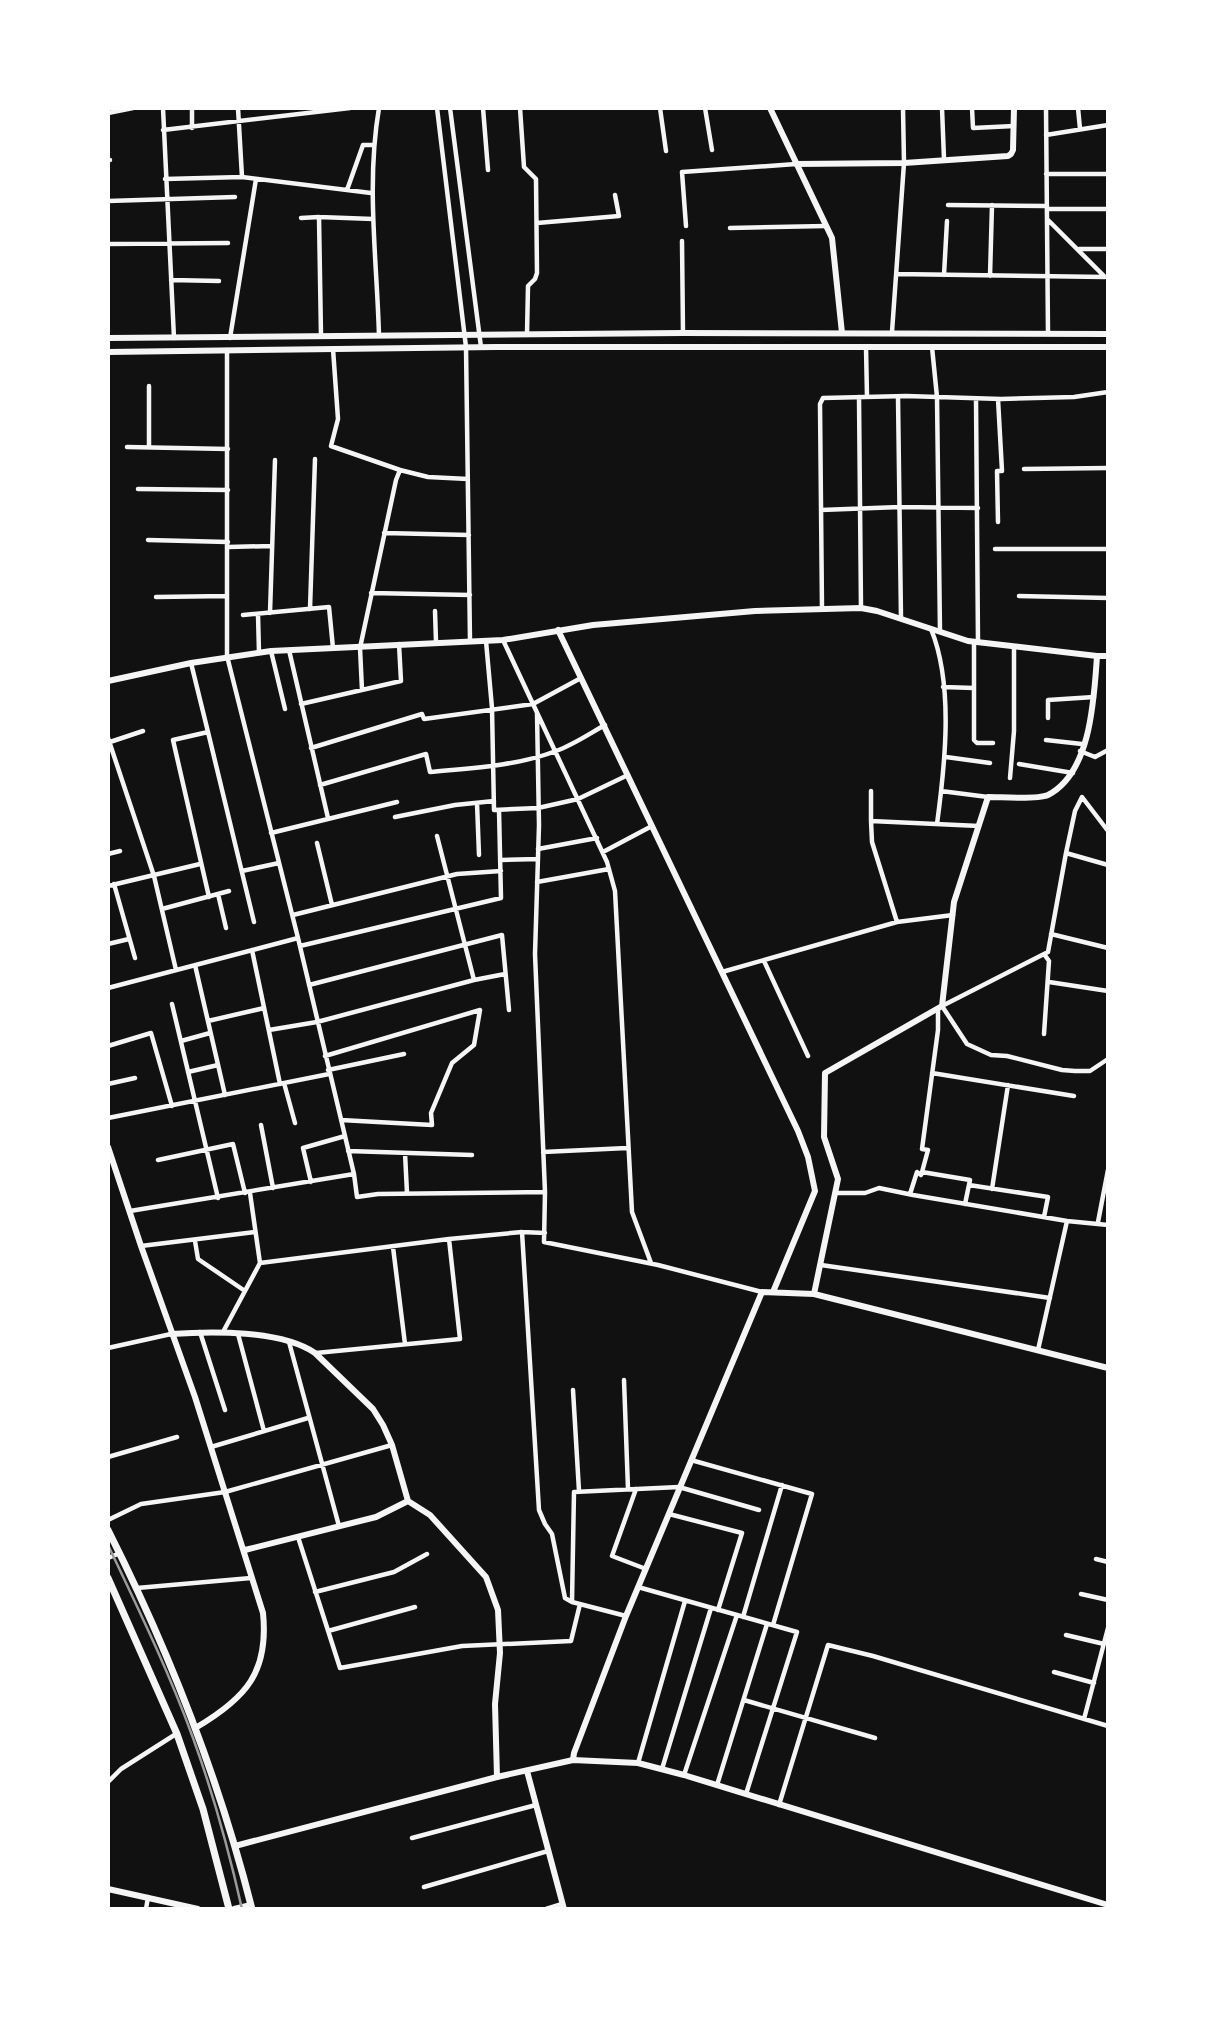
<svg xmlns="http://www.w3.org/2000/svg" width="1216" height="2017" viewBox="0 0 1216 2017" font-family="Manrope,sans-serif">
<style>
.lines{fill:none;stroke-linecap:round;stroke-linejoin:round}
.minor{stroke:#f5f5f5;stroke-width:4.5}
.tertiary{stroke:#f5f5f5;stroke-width:6}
.secondary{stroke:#f5f5f5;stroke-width:6}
.primary{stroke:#f5f5f5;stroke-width:7}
.rail{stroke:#9a9a9a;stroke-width:2.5}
</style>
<rect width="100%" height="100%" fill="#111"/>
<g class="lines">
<path class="minor" d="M163,108l11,230
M238,108l4,69
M379,108c-13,76 -2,152 0,228
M437,108l29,239 4,294
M450,108l31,239
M483,108l5,62
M520,108l4,59 12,12 1,94 -2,6 -7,7 -1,48
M660,108l6,43
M705,108l7,42
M942,108l2,51
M972,108l1,20 41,-2
M1046,108l2,226
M1078,108l2,21
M108,113l25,-5
M192,128v-20
M163,130l187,-22
M1046,135l62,-10
M108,160h2
M1046,174h62
M165,179l77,-2 129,16
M347,190l16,-45h10
M108,201l127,-4
M948,205l98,1
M1047,209h61
M319,217l54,2
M301,218l18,-1 2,119
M537,223l82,-7 -4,-21
M686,226l-4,-54 114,-8
M730,228l96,-2
M682,241l1,92
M108,244l120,-1
M1079,249h29
M896,274l209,3 -58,-58
M944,275l3,-54
M990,276l2,-71
M171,280l48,1
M892,332l12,-169 -1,-55
M230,338l26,-159
M866,347l1,50
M932,347l5,50 3,235
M333,349l5,70 -7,27 69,24 -4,10 -36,168 2,42
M227,350v306l71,282 56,236 3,23 21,-3 167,-2
M149,386v61
M859,397l2,211
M898,397l3,221
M976,399l2,243
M127,447l101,2
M1024,469l84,-1
M400,470l28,7 40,2
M138,489l90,1
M821,510l79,-3 78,1
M998,522l-1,-51h5l-4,-72
M384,533l85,2
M148,540l80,2
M228,547l44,-1
M995,549h113
M371,593l99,2
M1019,596l89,2
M156,597l71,-1
M310,609l5,-150
M822,609l-2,-205 3,-6 83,-2 95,3 73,-2 34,-5
M435,611l1,31
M270,613l5,-153
M258,614l1,39
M243,615l86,-8 4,41
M931,629c23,56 14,136 6,195
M503,640l104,222 8,29 17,321 19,51
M486,641l6,67 2,102 44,-2 40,-9 50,-24
M974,642v98l3,3h16
M289,650l39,168
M271,651l14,58
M191,663l17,69 -35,8 36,157
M943,687l31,1
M301,704l100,-23 -2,-37
M537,713l2,112 -4,129 10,238 -1,50 114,23 104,27
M1048,718v-18l46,-3
M208,732l46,190
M108,738l46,138 22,94
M1046,740l36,4
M110,742l33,-11
M311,748l111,-34 2,5 109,-15 48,-26
M1080,751l15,6 13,-7
M946,757l44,6
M1019,764l54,9
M1010,778l4,-47v-84
M320,785l106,-31 4,18c41,-4 87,-6 126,-21 17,-6 33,-17 49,-26
M871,791v30l108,5
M941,791l47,6
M477,803l2,52
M395,817l60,-12 39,-4
M871,821l1,21 25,80
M271,833l126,-31
M437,836l37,144 31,-6
M317,843l15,62
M538,849l59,-11
M603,852l49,-26
M1066,853l9,-42 7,-14 26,34
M108,854l12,-3
M501,860l37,-1
M1108,865l-42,-12 -18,99 -106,54 25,38 24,11 16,1 55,14 13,1h15l18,-12
M242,871l37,-8
M537,882l72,-13
M114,884l21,74
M108,886l92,-22
M218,894l8,34
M162,909l67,-18
M293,915l164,-41 44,-3
M1051,934l57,14
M108,944l21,-5
M300,946l201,-48 -2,-88
M252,950l28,134
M764,961l44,95
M195,965l30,130
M722,972l175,-50 56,-7
M1049,982l59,9
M309,985l193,-50 7,75
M108,988l190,-50
M172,1004l46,194
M208,1021l56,-13
M269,1030l48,-8 157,-42
M1044,1034l5,-73 -5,-7
M181,1041l29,-8
M108,1046l43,-13 21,73
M325,1056l155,-46 -6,35 -22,18 -21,50 1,12 -91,-5
M328,1070l76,-16
M188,1072l30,-7
M932,1073l142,23
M284,1083l11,40
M108,1084l27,-6
M108,1118l221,-44
M261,1125l12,63
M348,1151l124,4
M543,1152l84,-4
M405,1153l2,40
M158,1160l75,-16 12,49
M922,1172l48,8 -5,24
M311,1182l-8,-34 42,-12
M969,1185l79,12 -4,20
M992,1189l16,-104
M835,1193h30l14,-5 34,7 154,26
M910,1194l7,-22 4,3 1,-3 6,-22 -6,-1 16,-119v-22
M130,1211l224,-37
M1098,1222l10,-52
M522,1232l17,278 6,14 7,10 13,64 7,4 54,14
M195,1241l3,18 47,32
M141,1246l114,-14
M393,1247l12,97
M260,1263l189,-24 73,-7 23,1
M821,1265l229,33
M200,1332l25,78
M223,1332l37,-69 -10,-70
M238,1334l26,97
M289,1342l50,184
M108,1348l63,-14
M1038,1350l29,-129 41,4
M316,1353l144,-14 -11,-100
M624,1380l4,109
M573,1390l6,101
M211,1447l97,-29
M108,1457l69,-20
M691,1460l121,34 -39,131
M636,1489l-24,67 34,13
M669,1514l73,19 -24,77
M108,1520l33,-16 84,-12 167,-47
M298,1537l42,131 122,-22 109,-5 9,-37
M108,1558l12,-5
M1096,1559l12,3
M638,1587l159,45 -51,162
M137,1588l114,-10
M315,1592l79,-20 33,-18
M1081,1594l27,6
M572,1602l2,-110 105,-5 80,23
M743,1617l39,-132
M328,1631l87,-24
M1066,1635l38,9
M1054,1672l40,11
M744,1700l131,38
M1084,1719l24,-91
M638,1763l47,-162
M662,1769l49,-161
M684,1775l53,-160
M108,1782l13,-13 55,-35
M717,1785l50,-161
M779,1805l49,-160 45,11 235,70
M412,1838l124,-33
M424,1887l124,-36
M146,1909l2,-12
M546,1909l16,-5"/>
<path class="tertiary" d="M770,108l62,130 10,95
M796,164l108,-1 104,-7 3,-2 2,-4 1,-42
M558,630l240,501 10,26 7,34 -42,101
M108,681l83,-18 80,-12 232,-11 90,-15 162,-14 106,-3 16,3 91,30 129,15
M108,1147l33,99 54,151 68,216c6,59 -17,85 -66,114
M814,1294l24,-115 -14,-42 1,-64 117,-67 12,-104 34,-105c14,0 49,3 60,-2 43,-22 46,-96 49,-139h11
M171,1334c41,-3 110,-4 144,19l58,56 10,16 9,20 16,56 22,14 56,62 12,33 2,43 -5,51 2,73
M245,1550l131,-33 32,-16
M573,1760l1,-7 52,-137 136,-324 52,2 294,74
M527,1771l37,138"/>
<path class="secondary" d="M108,338l575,-5 425,1
M108,352l389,-5h611
M235,1846l262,-69 76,-17 65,3 46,12 424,130
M108,1889l90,20
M234,1909l17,-4"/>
<path class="primary" d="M108,1530c62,123 110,245 144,379
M108,1578l69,156 26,75 26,100"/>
<path class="rail" d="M108,1545c30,63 61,127 85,193 20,55 36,113 49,171"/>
</g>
<rect width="1216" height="2017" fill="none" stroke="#ffffff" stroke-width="220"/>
</svg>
